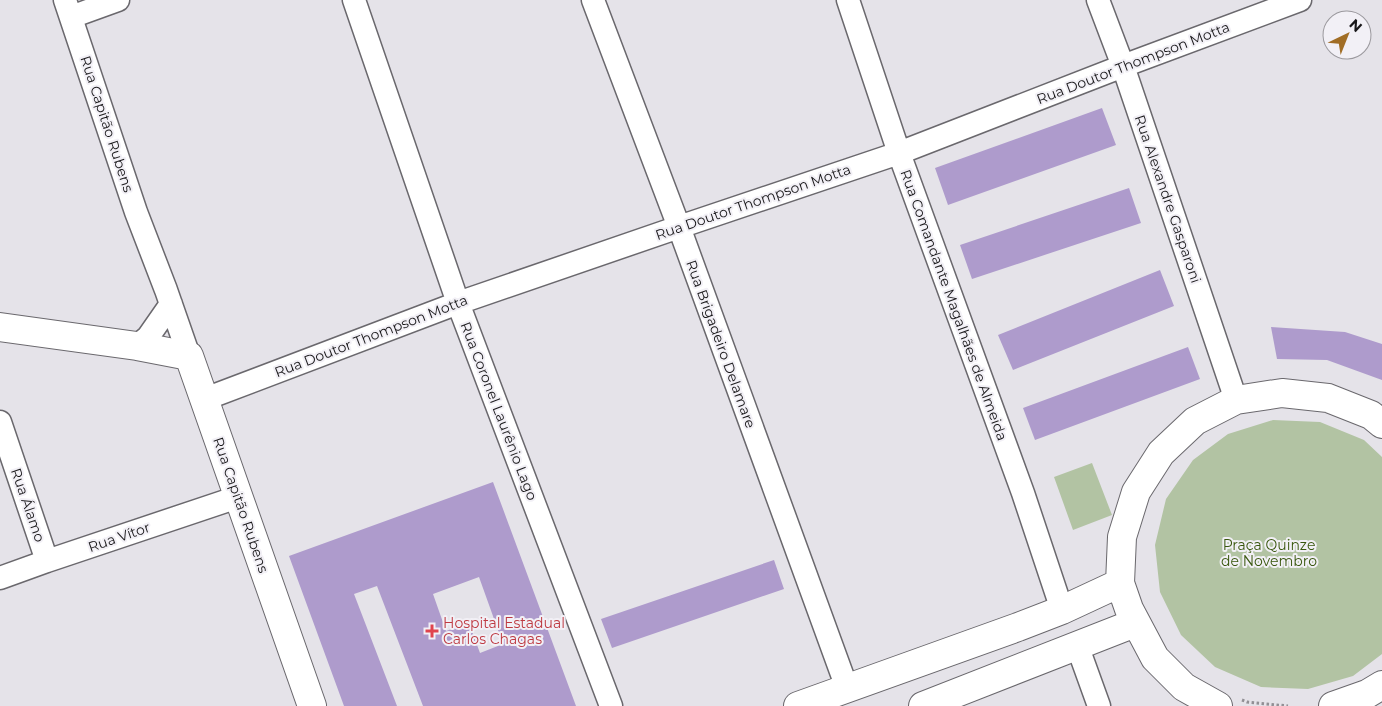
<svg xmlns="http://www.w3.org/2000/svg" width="1382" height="706" viewBox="0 0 1382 706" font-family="Montserrat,sans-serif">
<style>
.green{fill:#b2c3a3}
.building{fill:#ae9bcc;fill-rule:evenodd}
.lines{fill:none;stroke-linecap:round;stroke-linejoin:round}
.street-casing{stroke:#6a686d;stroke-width:25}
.secondary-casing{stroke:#6a686d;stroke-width:30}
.path{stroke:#929095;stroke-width:3;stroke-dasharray:2.5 2.5;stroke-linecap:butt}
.street{stroke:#fff;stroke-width:22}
.secondary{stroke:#fff;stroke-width:28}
.health-dot{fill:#e0444e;stroke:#f2f0f6;stroke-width:2}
.labels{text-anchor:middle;stroke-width:4;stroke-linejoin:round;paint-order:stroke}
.street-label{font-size:14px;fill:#181719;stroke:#f2f0f6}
.park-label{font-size:14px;fill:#39570e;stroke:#f2f0f6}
.health-label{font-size:14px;fill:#be3a42;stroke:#f2f0f6;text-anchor:start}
</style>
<rect width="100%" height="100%" fill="#e5e3e9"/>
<path class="green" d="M1273,420l47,2 44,18 18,17v197l-29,22 -45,13 -47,-2 -46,-20 -34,-32 -21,-43 -5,-47 11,-46 27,-39 35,-26z
M1092,463l20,52 -39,15 -19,-53z"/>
<path class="building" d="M1102,108l14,37 -168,60 -13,-37z
M1129,188l12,35 -169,56 -12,-34z
M1160,270l14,36 -161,64 -15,-35z
M1271,327l74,5 37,12v36l-55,-20 -50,-1z
M1188,347l12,32 -165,61 -12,-32z
M493,482l83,224h-153l-46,-120 -23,8 43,112h-53l-55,-150zM479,577l24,67 -23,9 -11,-30 -23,8 -13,-37z
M774,560l10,29 -172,59 -11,-29z"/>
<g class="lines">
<g class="street-casing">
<path id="street" d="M65,0l71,212 30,78 23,66
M354,0l104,303 153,403
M593,0l86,227 168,461
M848,0l51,153 124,340 39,117
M1098,0l25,66 113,334
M71,17l47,-17
M137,346l11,-9 23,-33
M205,399l253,-96 221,-76 220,-74 224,-87 177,-66
M0,422l47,139
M0,578l47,-17 191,-64
M1077,645l22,61"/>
</g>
<g class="secondary-casing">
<path id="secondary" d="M0,327l137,19 52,10 123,350
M798,706l220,-79 44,-17 58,-27
M923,706l212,-83
M1218,706l-34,-19 -29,-29 -26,-49 -9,-26 2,-46 14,-45 25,-39 34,-32 41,-21 46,-7 46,5 43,17 11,9
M1333,706l34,-12 15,-9"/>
</g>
<path class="path" d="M1242,700l5,2 41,4"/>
<use href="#street" class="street"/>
<use href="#secondary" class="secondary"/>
</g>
<path class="health-dot" d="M429.5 623.5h5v5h5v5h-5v5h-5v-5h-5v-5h5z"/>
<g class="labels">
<g class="street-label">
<text transform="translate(1133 63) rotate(-21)" y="5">Rua Doutor Thompson Motta</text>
<text transform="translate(107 124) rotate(72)" y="5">Rua Capitão Rubens</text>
<text transform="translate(1168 199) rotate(71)" y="5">Rua Alexandre Gasparoni</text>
<text transform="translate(753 202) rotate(-19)" y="5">Rua Doutor Thompson Motta</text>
<text transform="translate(954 305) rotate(70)" y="5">Rua Comandante Magalhães de Almeida</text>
<text transform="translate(371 336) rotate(-21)" y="5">Rua Doutor Thompson Motta</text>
<text transform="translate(721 344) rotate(70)" y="5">Rua Brigadeiro Delamare</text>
<text transform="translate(499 411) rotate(69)" y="5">Rua Coronel Laurênio Lago</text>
<text transform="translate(28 505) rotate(71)" y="5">Rua Álamo</text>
<text transform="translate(241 505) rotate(71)" y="5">Rua Capitão Rubens</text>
<text transform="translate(119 537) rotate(-19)" y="5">Rua Vítor</text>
</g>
<g class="park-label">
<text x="1269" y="550">Praça Quinze<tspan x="1269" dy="16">de Novembro</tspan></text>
</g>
<g class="health-label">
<text x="443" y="628">Hospital Estadual<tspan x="443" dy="16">Carlos Chagas</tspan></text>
</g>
</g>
<g transform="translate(1347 35) rotate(43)"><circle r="24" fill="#f2f0f6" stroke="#9b999e"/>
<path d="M0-4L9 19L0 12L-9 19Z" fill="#a16d25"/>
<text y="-8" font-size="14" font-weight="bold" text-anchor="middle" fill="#181719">N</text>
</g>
</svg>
